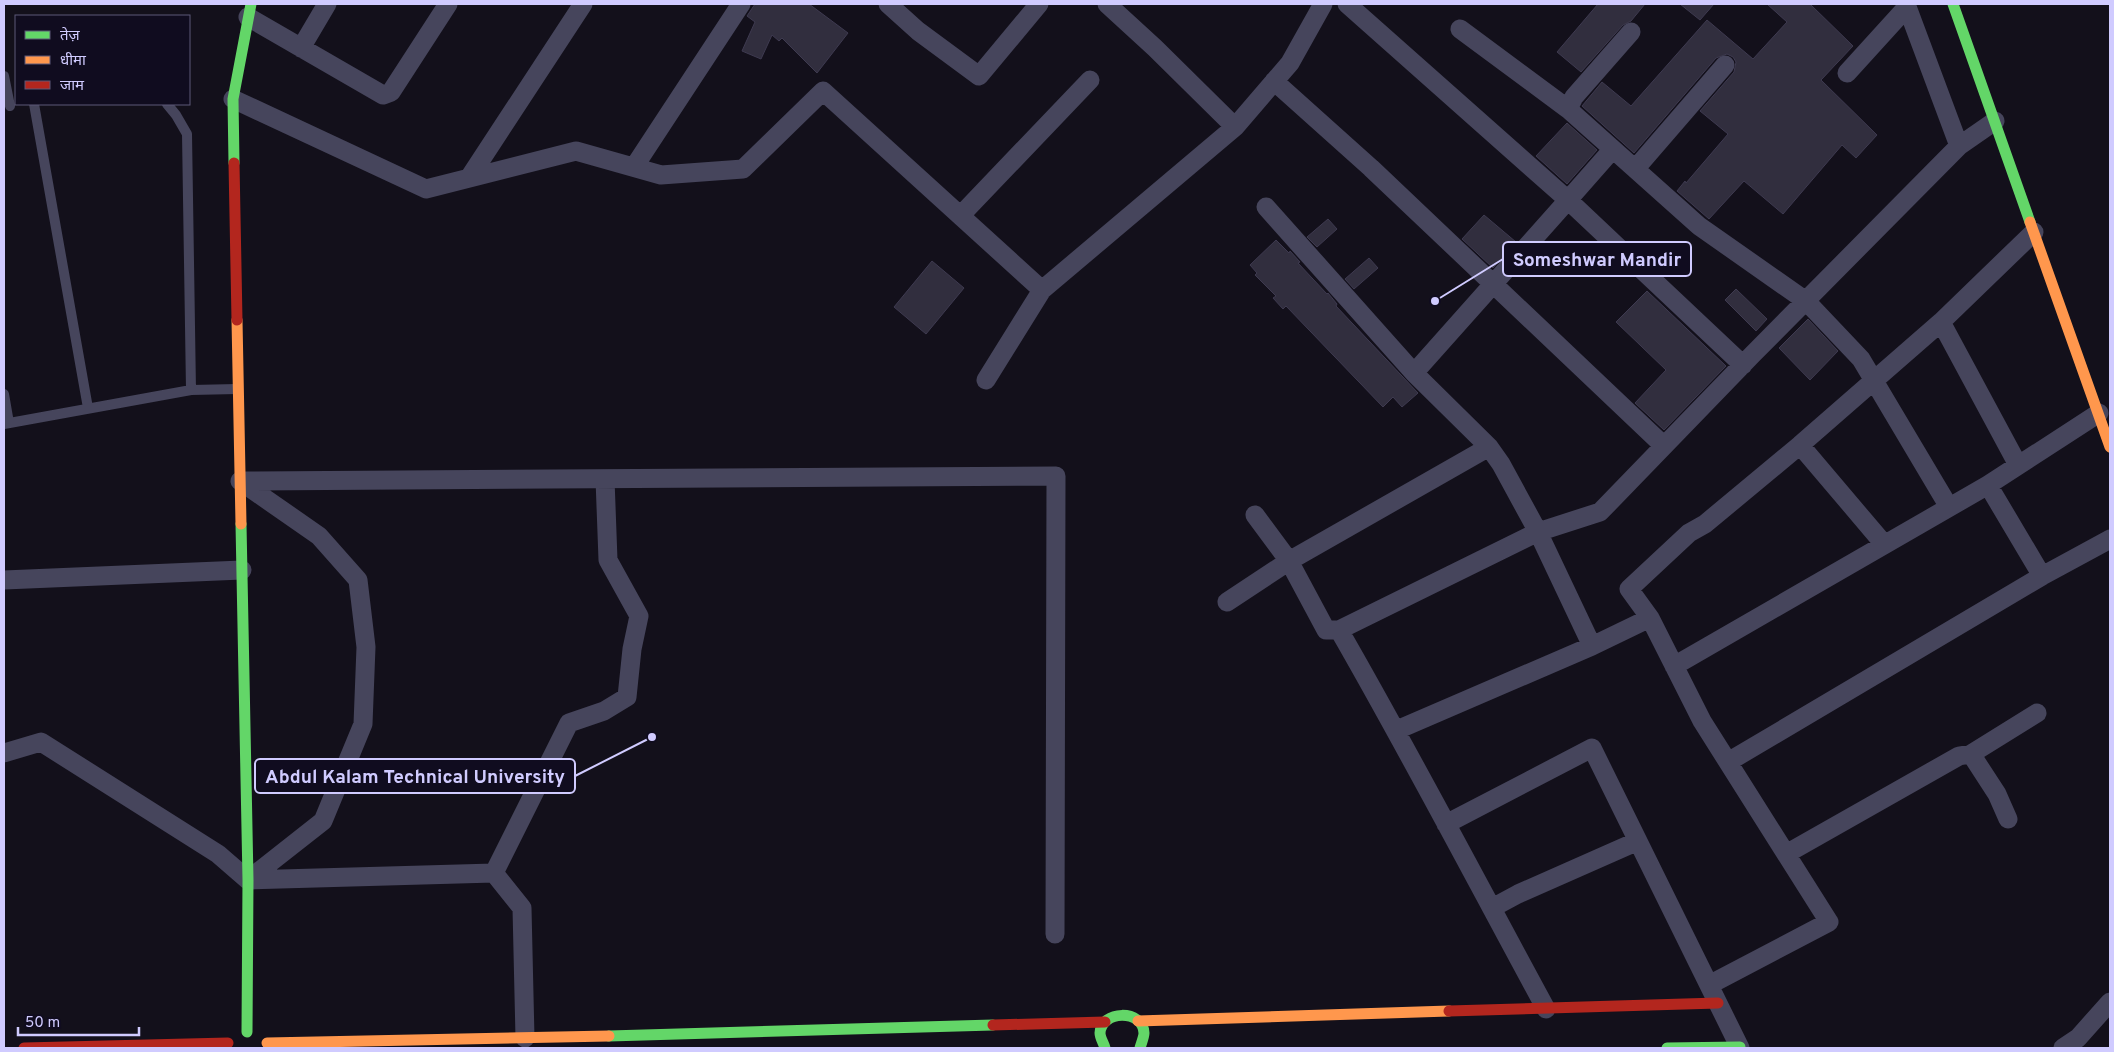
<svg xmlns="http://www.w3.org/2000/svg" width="2114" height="1052" viewBox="0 0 2114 1052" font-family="Overpass,'Noto Sans Devanagari',sans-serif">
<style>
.building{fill:#312e3e;stroke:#3e3a50}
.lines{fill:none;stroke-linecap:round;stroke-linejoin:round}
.lane{stroke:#46455c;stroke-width:10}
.street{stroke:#46455c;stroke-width:19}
.fast{stroke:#63d668;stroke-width:11}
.slow{stroke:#ff974d;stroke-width:11}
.jam{stroke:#b3261e;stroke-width:11}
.leader{fill:none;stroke:#d0cbff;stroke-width:2}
.callout-dot{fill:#d0cbff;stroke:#100c1f;stroke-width:2}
.callout{fill:#100c1f;stroke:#d0cbff;stroke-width:2}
.callout-label{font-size:19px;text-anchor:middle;font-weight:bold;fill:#d0cbff}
</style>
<rect width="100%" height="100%" fill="#13101b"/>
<path class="building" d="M755,4h54l39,29 -31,40 -35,-35 -3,3 -7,-6 -11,24 -19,-8 13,-29 -8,-6z
M1598,4h47l-14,17 -8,4 -42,47 -24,-20z
M1680,4h34l-14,16z
M1767,4h43l43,42 -32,34 56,55 -21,23 -14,-13 -59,69 -39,-33 -35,38 -32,-28 8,-10 1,2 42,-49 -28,-23 34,-39 2,-10 -3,-5 -6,-3 -11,4 -82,95 -52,-47 20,-24 29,24 76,-86 46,39 34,-37z
M1567,123l30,27 -30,34 -31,-28z
M1484,215l32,27 -23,26 -31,-29z
M1328,219l9,10 -20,18 -10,-10z
M1276,240l13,13 1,-2 10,11 -2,1 29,31 1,-1 9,11 -1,2 82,87 -16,14 -9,-10 -10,10 -97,-101 -3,3 -10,-11 3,-2 -21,-21 2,-2 -7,-8z
M1369,258l9,10 -24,21 -9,-10z
M932,261l32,27 -38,46 -32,-27z
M1736,289l31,30 -11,12 -31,-31z
M1647,291l79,75 -62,64 -29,-27 31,-33 -50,-48z
M1808,319l30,32 -28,29 -31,-32z"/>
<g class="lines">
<path class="lane" d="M4,76l6,30
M34,104l54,304
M167,104l9,11 11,19 4,256
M4,394l5,29
M4,424l187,-34 46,-1"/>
<path class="street" d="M888,4l30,27 61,45 60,-72
M1107,4l48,44 80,79
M1347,4l221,196 44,-50
M248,17l135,78 8,-3 57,-88
M1460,29l108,80 131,117 107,75 55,58 88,148
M301,48l26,-44
M1847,73l60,-66
M1274,81l97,87 293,278
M233,99l193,90 150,-38 85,24 82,-6 80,-78 219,199 193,-163 55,-64 33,-59
M1568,109l6,-12 57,-65
M1959,146l36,-25
M634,167l107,-163
M1636,168l89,-103
M469,178l114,-174
M1266,207l148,166 75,74 12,17 37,68 54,114 58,-28
M961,215l129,-135
M1941,322l77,143
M1414,373l154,-173 175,165
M986,380l56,-90
M1800,445l84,99
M1489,447l-200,114 37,69h13l199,-98 62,-20 152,-157 207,-209 -53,-142
M240,481l816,-5 -1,458
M240,481l79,55 39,44 8,67 -3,77 -40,97 -75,59
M1988,485l111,-72
M2042,576l68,-37
M4,580l238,-10
M1227,602l62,-41 -34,-46
M1339,630c72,125 138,252 207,379
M1674,666l314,-181 54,91 -314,186
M1397,730l195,-84
M4,753l37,-11 177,112 30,26 246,-7
M1971,754l26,40 11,25
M1446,824l146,-76 148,300
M1786,854l173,-98 12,-2 66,-41
M1492,908l26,-14 120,-53
M1709,985l120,-63 -127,-201 -52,-103 -21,-29 60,-56 16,-9 95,-79 141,-123 93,-90
M525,1038l-3,-130 -28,-35 75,-150 35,-12 23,-14 5,-48 7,-33 -31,-56 -3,-81
M2063,1048l15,-10 32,-36"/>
<path class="fast" d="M1953,4l77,218
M234,163l-1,-64 18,-95
M241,524l7,356 -1,152
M609,1036l384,-11
M1105,1048c-1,-4 -5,-10 -5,-15 1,-23 43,-24 44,0 0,4 -3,11 -4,15
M1667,1048l73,-1"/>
<path class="slow" d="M2030,222l80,225
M237,320l4,204
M1138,1021l311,-10
M267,1043l342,-7"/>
<path class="jam" d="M234,163l3,157
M1449,1011l269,-8
M993,1025l112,-3
M24,1048l204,-5"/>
</g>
<path class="leader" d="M1435 301L1503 259M652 737L575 776"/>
<g class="callout-dot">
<circle cx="1435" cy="301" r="5"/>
<circle cx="652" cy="737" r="5"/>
</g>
<g class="callout">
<rect x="1503" y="242" width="188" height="34" rx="5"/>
<rect x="255" y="759" width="320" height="34" rx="5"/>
</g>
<g class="callout-label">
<text x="1597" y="266">Someshwar Mandir</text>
<text x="415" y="783">Abdul Kalam Technical University</text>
</g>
<rect width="2114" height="1052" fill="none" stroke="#d0cbff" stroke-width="10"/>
<rect x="15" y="15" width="175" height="90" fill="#100c1f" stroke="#5d5879"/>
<rect x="25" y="31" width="25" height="8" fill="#63d668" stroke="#5d5879"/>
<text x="60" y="40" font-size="15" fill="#d0cbff">तेज़</text>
<rect x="25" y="56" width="25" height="8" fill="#ff974d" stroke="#5d5879"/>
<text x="60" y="65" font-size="15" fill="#d0cbff">धीमा</text>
<rect x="25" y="81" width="25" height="8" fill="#b3261e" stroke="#5d5879"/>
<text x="60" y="90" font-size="15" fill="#d0cbff">जाम</text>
<path d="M18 1027v8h121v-8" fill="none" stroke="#d0cbff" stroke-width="2.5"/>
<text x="25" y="1027" font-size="15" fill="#d0cbff" stroke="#100c1f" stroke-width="4" paint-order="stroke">50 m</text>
</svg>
